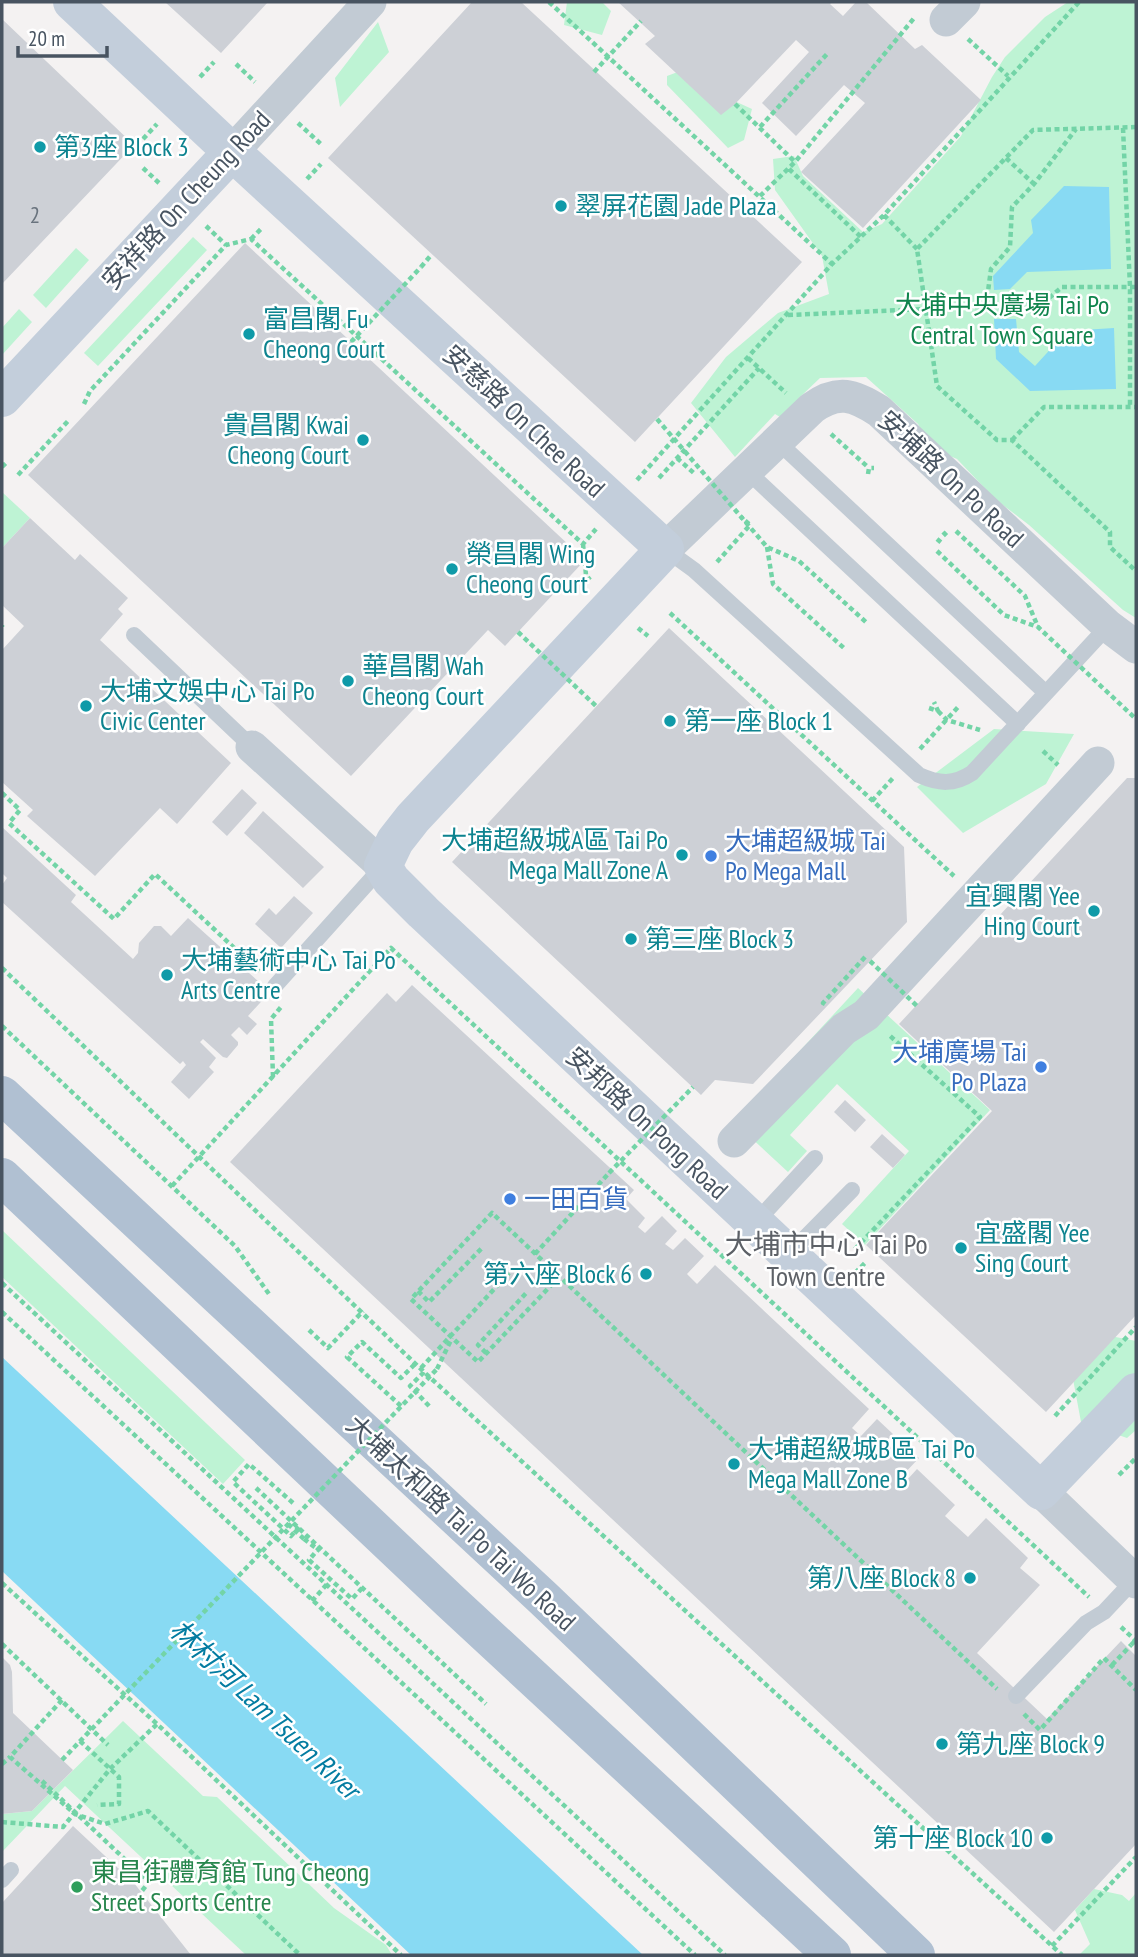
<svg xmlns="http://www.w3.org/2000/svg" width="1138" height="1957" viewBox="0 0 1138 1957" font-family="'PT Sans Narrow','Noto Sans TC',sans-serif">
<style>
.green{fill:#bef3d4}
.water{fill:#88daf3}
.building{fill:#cdd0d6}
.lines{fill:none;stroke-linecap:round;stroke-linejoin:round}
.path{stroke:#73d4a7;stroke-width:4.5;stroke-dasharray:5 3.5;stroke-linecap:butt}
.lane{stroke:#c2cbd4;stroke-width:16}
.street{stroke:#c2cbd4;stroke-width:33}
.secondary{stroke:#c3cedb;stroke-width:38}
.primary{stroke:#b0c0d2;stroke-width:38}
.path-bridge{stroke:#73d4a7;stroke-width:4.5;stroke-dasharray:5 3.5;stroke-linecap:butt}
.culture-dot{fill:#0f9aa8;stroke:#fff;stroke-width:2.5}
.shop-dot{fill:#3f7fe0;stroke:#fff;stroke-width:2.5}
.leisure-dot{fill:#2e9e5b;stroke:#fff;stroke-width:2.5}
.labels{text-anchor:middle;stroke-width:5;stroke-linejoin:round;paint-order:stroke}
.number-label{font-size:23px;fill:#69737e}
.culture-label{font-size:26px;fill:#0d838f;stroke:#fff;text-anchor:start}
.street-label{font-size:26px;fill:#485461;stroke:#fff}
.park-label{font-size:26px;fill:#10844d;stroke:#fff}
.shop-label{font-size:26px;fill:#366cbe;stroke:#fff;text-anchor:start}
.leisure-label{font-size:26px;fill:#27864d;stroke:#fff;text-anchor:start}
.neighbourhood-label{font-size:28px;fill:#5d6167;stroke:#fff}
.water-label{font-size:28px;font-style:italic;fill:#037ca1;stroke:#fff}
</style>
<rect width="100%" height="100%" fill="#f4f2f2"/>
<path class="green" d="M567,2h35l9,9 -9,24 -38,-10z
M1068,2h68v616l-13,-8 -94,-85 -34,-26 -38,-40 -26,-11 -13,-24 -52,-47 -46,1 -21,20 -14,22 -10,-6 -40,43 -44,-54 35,-46 52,-44 51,-19 -7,-38 -47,-66 -2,-31 21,-3 9,20 60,56 19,-8 79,-88 31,-59 13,-20 40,-40z
M378,22l11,30 -49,55 -5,-29z
M691,67l39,32 22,10 -8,31 -16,8 -61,-63v-9z
M193,237l14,13 -109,116 -14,-13z
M76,248l13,12 -43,48 -13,-13z
M19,309l13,13 -30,33v-27z
M2,492l28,26 -28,30z
M994,729l80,5 -28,50 -83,49 -46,-46z
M858,988l132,122 -125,135 -23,-21 67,-73 -72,-67 -47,51 17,16 -19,21 -54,-50z
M2,1230l243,230 -22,24 -221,-207z
M1095,1333l41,8v89l-9,8 -46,-16 -11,-59z
M123,1721l80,75 14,1 117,111 52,37 6,10h-146l-181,-169 -63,66v-38l30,-3z
M1094,1889l28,6 7,6 7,-8v62l-56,-1 10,-10 -15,-34z"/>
<path class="water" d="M1064,186l45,1 2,82 -84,3 -17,17 -16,1 -1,-14 40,-43 -2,-13z
M994,319h22l3,33 16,14 32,-35 47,-3 2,61 -86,2 -34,-32z
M2,1357l641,598h-232l-409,-384z"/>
<path class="building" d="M165,2h103l-47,51z
M472,2h49l281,260 -167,180 -307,-284z
M618,2h214l-2,2 13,12 13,-14h10l49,47 7,-4 59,55 -118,128 -62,-56 64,-69 -21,-18 -48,51 -34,-33 47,-51 -13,-12 -61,64 -14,11 -76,-71 10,-8z
M2,19l132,126 -132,139z
M245,243l340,317 -80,86 -17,-16 -137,146 -323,-301z
M30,518l45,42 5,-6 48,44 -10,11 5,5 -23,26 131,123 -54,61 -17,-16 -65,68 -68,-60 6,-6 -31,-28v-132l22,-24 -22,-21v-57z
M669,628l235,219 3,75 -154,162 -38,-4 -14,15 -249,-233z
M1127,778h9v537l-90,97 -180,-167 126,-134 -93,-87z
M242,789l15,14 -30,33 -15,-14z
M263,811l61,56 -21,21 -59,-55z
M2,827l74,68 -5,7 62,57 5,-6 1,-10 15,-17h7l10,10 17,-18 82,74 -22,24 9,8 -10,11 -8,-8 -8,8 7,7v3l-11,13 -4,-1 -20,-18 -3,3 16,16 -7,9 5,5 -25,27 -18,-17 15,-17 -3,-4 -3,3 -178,-162v-17l5,-7 -5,-5z
M294,896l19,17 -32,35 -26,-24 14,-16 7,7z
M412,985l222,205 -8,9 19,19 -7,9 7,6 17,-17 15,15 -12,13 8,6 12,-12 19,18 -17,18 10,10 18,-19 154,144 -17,19 9,8 16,-17 16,15 -6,7 7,7 7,-6 18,16 -17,18 5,4 10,-11 38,36 -10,11 23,21 18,-19 42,40 -8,10 20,17 -63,68 70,66 74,-78 15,15v188l-82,88 -824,-770 157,-169 9,9z
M845,1100l21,20 -11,12 -21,-20z
M882,1134l23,21 -12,13 -23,-21z
M2,1657l8,8 2,7 1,41 60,57 -41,41 -30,3z
M73,1826l61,57 57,72h-189v-52z"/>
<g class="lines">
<path class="path" d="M549,2l283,262
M968,39l40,37
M236,64l19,18
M200,77l14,-15
M735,104l60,58
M298,123l25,23
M760,127l67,-73
M1136,127l-103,3 -116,119 20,137 60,54h15l98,92v15l26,24
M1123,128l7,159v120
M143,139l14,-15
M1006,158l28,26
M143,168l16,15
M789,169l73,69
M307,179l14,-15
M760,196l35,-34 120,-145
M884,215l33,34
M206,226l20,19
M251,239l12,-12
M421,267l11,-13
M986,306l5,-37 19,-22 2,-40 22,-23 42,-55
M788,315l254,-11 20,-17h74
M748,358l38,35
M84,404l6,-13 136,-146 25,-6 332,305 13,-15
M831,434l38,34
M1012,440l32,-33h92
M677,458l19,17
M2,467l4,-4
M868,474l1,-6h5
M18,475l50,-54
M659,478l100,-110
M637,480l195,-216 52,-49 195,-213
M956,531l69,65 13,31
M943,532l6,6
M937,539l6,5
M583,544l3,31 4,5
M767,547l6,37 72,65
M717,562l33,-37 -9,-8
M670,613l284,263
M2,625v2
M638,628l10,8
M929,708l9,3 -4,-9
M938,711l9,9 33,10
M920,749l39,-43
M1043,751l15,14
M2,793l18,17 -11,13 105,96 41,-45 105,98
M872,801l21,-23
M2,968l422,404 638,583
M825,1004l-2,-1 43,-47
M2,1026l233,220 34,48
M273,1077l-2,-58 10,-12
M172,1186l219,-238 698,649
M855,1249l125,-132 -91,-82
M535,1254l74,-81
M855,1273l12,-12
M559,1277l-81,85 -67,-63 81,-86 505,476
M2,1283l723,672
M418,1291l11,11 53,-54
M2,1312l693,643
M309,1330l19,18 35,-37
M486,1353l-8,-8 50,-54
M421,1368l88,-95
M437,1369l15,-31
M424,1372l-14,14 20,21
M401,1406l-54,-49 15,-15 39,36 15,-15
M1055,1416l81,-89
M1119,1475l17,-17
M256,1488l230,216
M293,1503l-44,-39 -16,18 58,54 8,-9
M304,1539l16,12
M320,1547l-11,13 43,39 11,-12
M2,1583l155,141 244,231
M312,1601l16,-18
M1121,1627l15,14
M2,1644l106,101
M1112,1665l19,-20
M62,1700l-52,57 65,57 30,10 43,-13 152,144
M1024,1714l16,16 64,-72 32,32
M80,1741l39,36v27l-22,1
M2,1764l8,-7
M2,1822l61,5 47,-58 47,-45
M1052,1946l84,-89"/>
<path class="lane" d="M777,441l269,252
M746,470l272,254
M665,549l29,21 225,205c20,9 35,10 53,-2l136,-147
M134,635l118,112
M275,986l108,-120
M755,1223l60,-65
M788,1255l64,-65
M1016,1696l70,-73 18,-11 30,-32
M2,1880l9,-10"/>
<path class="street" d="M946,20l18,-18
M232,152l138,-150
M665,549l147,-141c26,-19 42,-13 67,3l229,215 28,21
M252,747l131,119
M734,1141l110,-112 22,-14 232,-252
M1041,1491l95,91"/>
<path class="secondary" d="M72,2l160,150 433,397 -252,269 -18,23 -12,25 8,14 32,32 618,579 95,-99
M2,398l230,-246"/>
<path class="primary" d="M2,1095l541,503 373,357
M2,1177l448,424 382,354"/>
<path class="path-bridge" d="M594,72l47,-51
M351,342l70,-75
M657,419l110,128 32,14 69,63
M937,551l67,64 34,12 98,92
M518,632l78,74
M870,961l47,45
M609,1173l84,-86
M288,1524l16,15
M1131,1645l5,-5
M62,1760l375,-391
M42,1781l107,101 -8,10"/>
</g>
<g class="culture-dot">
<circle cx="40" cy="147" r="7"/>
<circle cx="561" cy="206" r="7"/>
<circle cx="249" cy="334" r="7"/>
<circle cx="363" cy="440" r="7"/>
<circle cx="452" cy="569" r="7"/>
<circle cx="348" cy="681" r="7"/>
<circle cx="86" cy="706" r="7"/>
<circle cx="670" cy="721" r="7"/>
<circle cx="682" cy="855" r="7"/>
<circle cx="1094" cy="911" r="7"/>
<circle cx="631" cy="939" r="7"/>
<circle cx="167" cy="975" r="7"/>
<circle cx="961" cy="1248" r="7"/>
<circle cx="646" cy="1274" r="7"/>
<circle cx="734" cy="1464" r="7"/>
<circle cx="970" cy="1578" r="7"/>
<circle cx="942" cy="1744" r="7"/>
<circle cx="1047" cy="1838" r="7"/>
</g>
<g class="shop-dot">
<circle cx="711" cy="856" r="7"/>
<circle cx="1041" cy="1067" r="7"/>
<circle cx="510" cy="1199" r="7"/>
</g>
<circle class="leisure-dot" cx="77" cy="1887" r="7"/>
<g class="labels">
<g class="number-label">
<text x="35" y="223">2</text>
</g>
<g class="culture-label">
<text x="54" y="156">第3座 Block 3</text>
<text x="575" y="215">翠屏花園 Jade Plaza</text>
<text x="263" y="328">富昌閣 Fu<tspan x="263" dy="30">Cheong Court</tspan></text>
<text x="349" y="434" text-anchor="end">貴昌閣 Kwai<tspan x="349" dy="30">Cheong Court</tspan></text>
<text x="466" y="563">榮昌閣 Wing<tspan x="466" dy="30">Cheong Court</tspan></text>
<text x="362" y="675">華昌閣 Wah<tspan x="362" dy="30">Cheong Court</tspan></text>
<text x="100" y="700">大埔文娛中心 Tai Po<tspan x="100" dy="30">Civic Center</tspan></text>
<text x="684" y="730">第一座 Block 1</text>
<text x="668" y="849" text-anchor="end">大埔超級城A區 Tai Po<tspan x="668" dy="30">Mega Mall Zone A</tspan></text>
<text x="1080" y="905" text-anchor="end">宜興閣 Yee<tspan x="1080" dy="30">Hing Court</tspan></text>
<text x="645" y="948">第三座 Block 3</text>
<text x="181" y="969">大埔藝術中心 Tai Po<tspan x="181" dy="30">Arts Centre</tspan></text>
<text x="975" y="1242">宜盛閣 Yee<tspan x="975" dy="30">Sing Court</tspan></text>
<text x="632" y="1283" text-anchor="end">第六座 Block 6</text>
<text x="748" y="1458">大埔超級城B區 Tai Po<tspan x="748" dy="30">Mega Mall Zone B</tspan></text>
<text x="956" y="1587" text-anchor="end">第八座 Block 8</text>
<text x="956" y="1753">第九座 Block 9</text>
<text x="1033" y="1847" text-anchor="end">第十座 Block 10</text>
</g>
<g class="street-label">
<text transform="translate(186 200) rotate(-47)" y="9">安祥路 On Cheung Road</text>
<text transform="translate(524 421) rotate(43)" y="9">安慈路 On Chee Road</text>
<text transform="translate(951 479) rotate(43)" y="9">安埔路 On Po Road</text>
<text transform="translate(647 1123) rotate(43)" y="9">安邦路 On Pong Road</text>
<text transform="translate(461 1523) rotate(43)" y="9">大埔太和路 Tai Po Tai Wo Road</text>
</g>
<g class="park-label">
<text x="1002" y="314">大埔中央廣場 Tai Po<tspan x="1002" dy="30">Central Town Square</tspan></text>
</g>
<g class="shop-label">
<text x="725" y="850">大埔超級城 Tai<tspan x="725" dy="30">Po Mega Mall</tspan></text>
<text x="1027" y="1061" text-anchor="end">大埔廣場 Tai<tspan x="1027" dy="30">Po Plaza</tspan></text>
<text x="524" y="1208">一田百貨</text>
</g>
<g class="leisure-label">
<text x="91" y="1881">東昌街體育館 Tung Cheong<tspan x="91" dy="30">Street Sports Centre</tspan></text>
</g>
<g class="neighbourhood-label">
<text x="826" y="1254">大埔市中心 Tai Po<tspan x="826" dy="32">Town Centre</tspan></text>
</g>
<g class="water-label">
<text transform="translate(265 1709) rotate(43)" y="10">林村河 Lam Tsuen River</text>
</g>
</g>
<rect width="1138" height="1957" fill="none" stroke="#485461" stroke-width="7"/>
<path d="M18 46v10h89v-10" fill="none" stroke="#485461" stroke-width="3.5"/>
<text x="28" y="46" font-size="21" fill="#485461" stroke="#ffffff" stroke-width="5" paint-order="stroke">20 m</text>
</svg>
